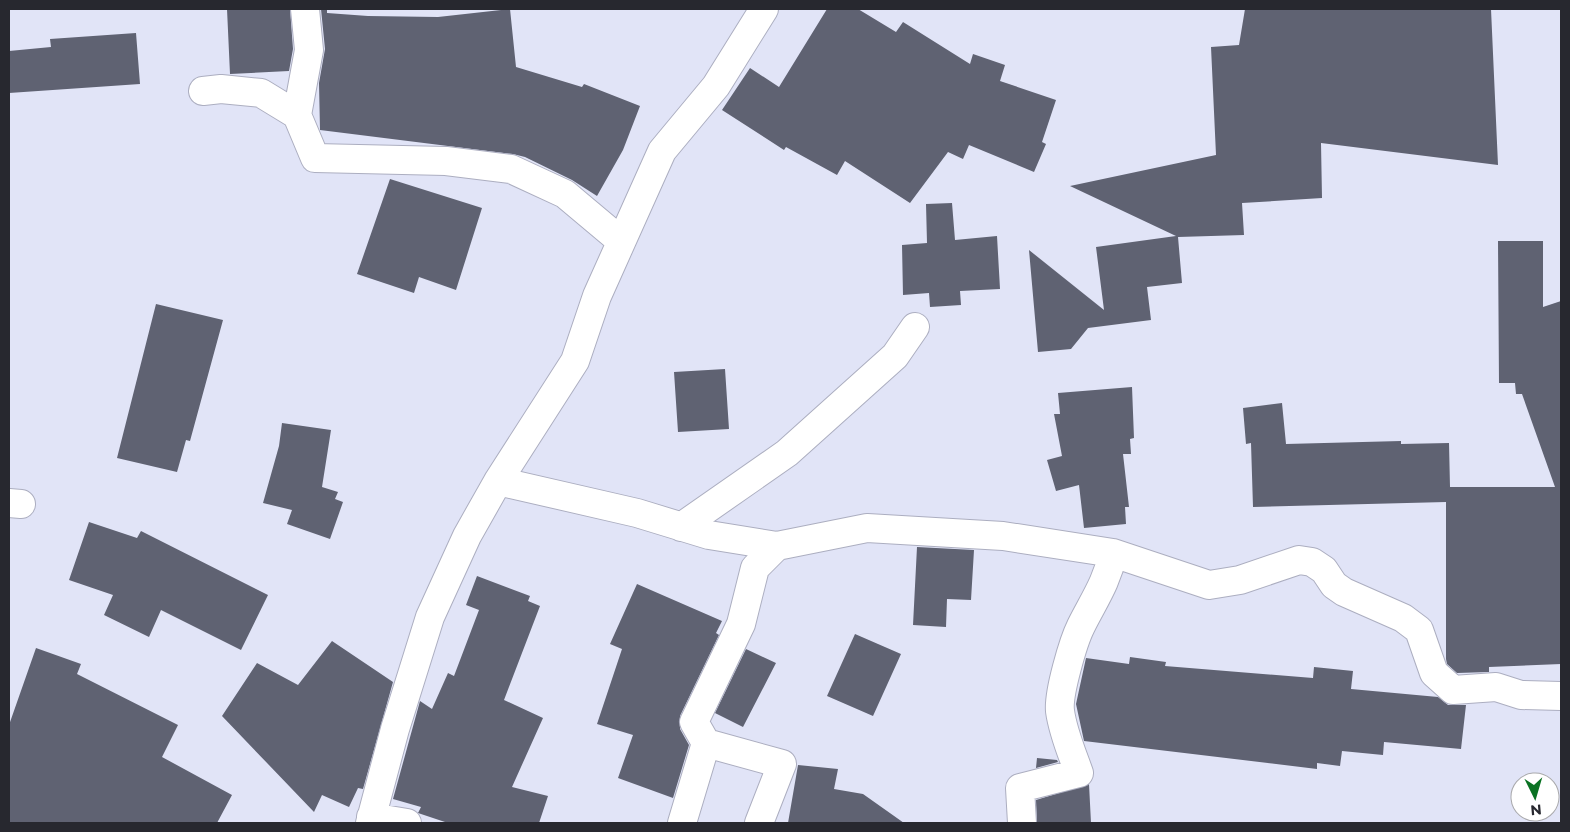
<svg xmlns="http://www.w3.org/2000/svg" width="1570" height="832" viewBox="0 0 1570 832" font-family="Montserrat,sans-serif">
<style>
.building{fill:#5f6272}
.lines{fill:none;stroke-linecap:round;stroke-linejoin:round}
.minor-casing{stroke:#acaec0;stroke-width:30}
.minor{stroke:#fff;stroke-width:28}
</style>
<rect width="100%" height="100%" fill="#e1e4f7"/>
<path class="building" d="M227,9h63l3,40 -4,22 -59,3z
M321,9h6v4l41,3 70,1 72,-8 6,58 66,20 2,-3 56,22 -17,44 -26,46 -25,-16 -47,-23 -12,-3 -193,-24 -1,-47 6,-34z
M827,9h31l38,23 7,-10 67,42 3,-10 32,11 -5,16 56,19 -14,42 4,2 -12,28 -65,-27 -6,14 -15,-7 -38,51 -65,-42 -8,14 -51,-28 -2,3 -62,-40 28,-42 29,19z
M1245,9h246l7,156 -177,-22 1,55 -80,5 2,32 -66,2 4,46 -35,4 4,33 -63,8 -17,21 -33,3 -9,-102 75,60 -8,-63 80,-11 -106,-50 146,-31 -5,-108 28,-2z
M136,33l4,51 -131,9v-42l42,-4 -1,-8z
M390,179l92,29 -26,82 -37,-13 -5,16 -57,-19z
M952,203l3,37 42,-4 3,53 -40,2 1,14 -31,2 -1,-14 -26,2 -1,-50 25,-2 -1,-39z
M1498,241h45v66l18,-6v363l-72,3v5l-32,1 -10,-9 -1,-5v-157l-193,5 -2,-64 -5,1 -3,-36 39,-5 4,41 115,-3v3l48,-1 1,44h105l-33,-93h-6l-1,-11h-16z
M156,304l67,16 -33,121 -4,-1 -9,32 -60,-14z
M725,369l4,60 -51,3 -4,-60z
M1132,387l2,51 -4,1 1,15h-8l6,53h-4l1,17 -42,4 -5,-43 -23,6 -9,-31 15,-4 -8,-42h6l-2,-21z
M282,423l49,7 -9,57 16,5 -3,7 8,3 -13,37 -43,-15 5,-14 -29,-7 16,-57z
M89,522l48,16 4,-7 127,64 -27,55 -80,-40 -12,27 -45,-22 9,-20 -44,-15z
M917,547l57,3 -3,50 -24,-1 -1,28 -33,-2z
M477,576l53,20 -2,5 12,5 -36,94 39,18 -31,69 36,9 -9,27h-91l-30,-10 3,-6 -28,-8 27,-98 12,8 16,-36 6,3 25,-66 -13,-5z
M637,584l85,37 -6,12 3,2 -39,81v13l9,16 -16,53 -55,-20 15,-43 -36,-11 25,-75 -12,-5z
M855,634l46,20 -28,62 -46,-20z
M332,641l61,41 -30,107 -5,-1 -9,19 -27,-12 -8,17 -92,-96 35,-53 41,22z
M36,648l45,16 -4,10 101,51 -16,32 70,38 -15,28h-208v-98z
M746,649l30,14 -33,64 -28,-14z
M1130,657l36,5 -1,4 148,12 1,-11 39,4 -2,18 87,8 10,8h18l-5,44 -77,-7 -1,13 -41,-4 -2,15 -23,-3v6l-233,-28 -8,-37 10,-46 43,6z
M1037,758l20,2 1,2 -22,6z
M798,765l40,4 -4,20 29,5 41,29h-116z
M1089,784l2,39h-54l-1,-23z"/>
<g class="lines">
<g class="minor-casing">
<path id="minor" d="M305,9l4,41 -12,65 18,43 131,3 65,8 54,25 56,47
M203,91l18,-2 40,4 36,22
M498,481l139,32 72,22 68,11 90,-18 136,8 110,17
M9,503l12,1
M681,527l106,-74 108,-97 20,-29
M706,743l-12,-21 47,-98 14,-56 22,-22
M371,817l36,6
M370,823l25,-94 35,-112 37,-81 31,-55 77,-120 22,-65 65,-145 54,-65 48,-77
M682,823l24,-80 76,21 -23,59
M1022,823l-2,-35 59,-15c-7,-20 -16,-40 -19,-62 -2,-17 13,-69 21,-85 13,-26 26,-44 32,-73l96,32 31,-5 59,-20 13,2 12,8 10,15 10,7 59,26 16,12 15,43 19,17 43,-3 25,8 40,1"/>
</g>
<use href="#minor" class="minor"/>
</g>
<rect width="1570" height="832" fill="none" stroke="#27282f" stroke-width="20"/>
<g transform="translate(1535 797) rotate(175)"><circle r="24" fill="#ffffff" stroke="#a9a9ac"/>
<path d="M0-4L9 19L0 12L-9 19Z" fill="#0a7223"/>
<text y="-8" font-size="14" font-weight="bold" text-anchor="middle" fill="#27282f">N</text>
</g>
</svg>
